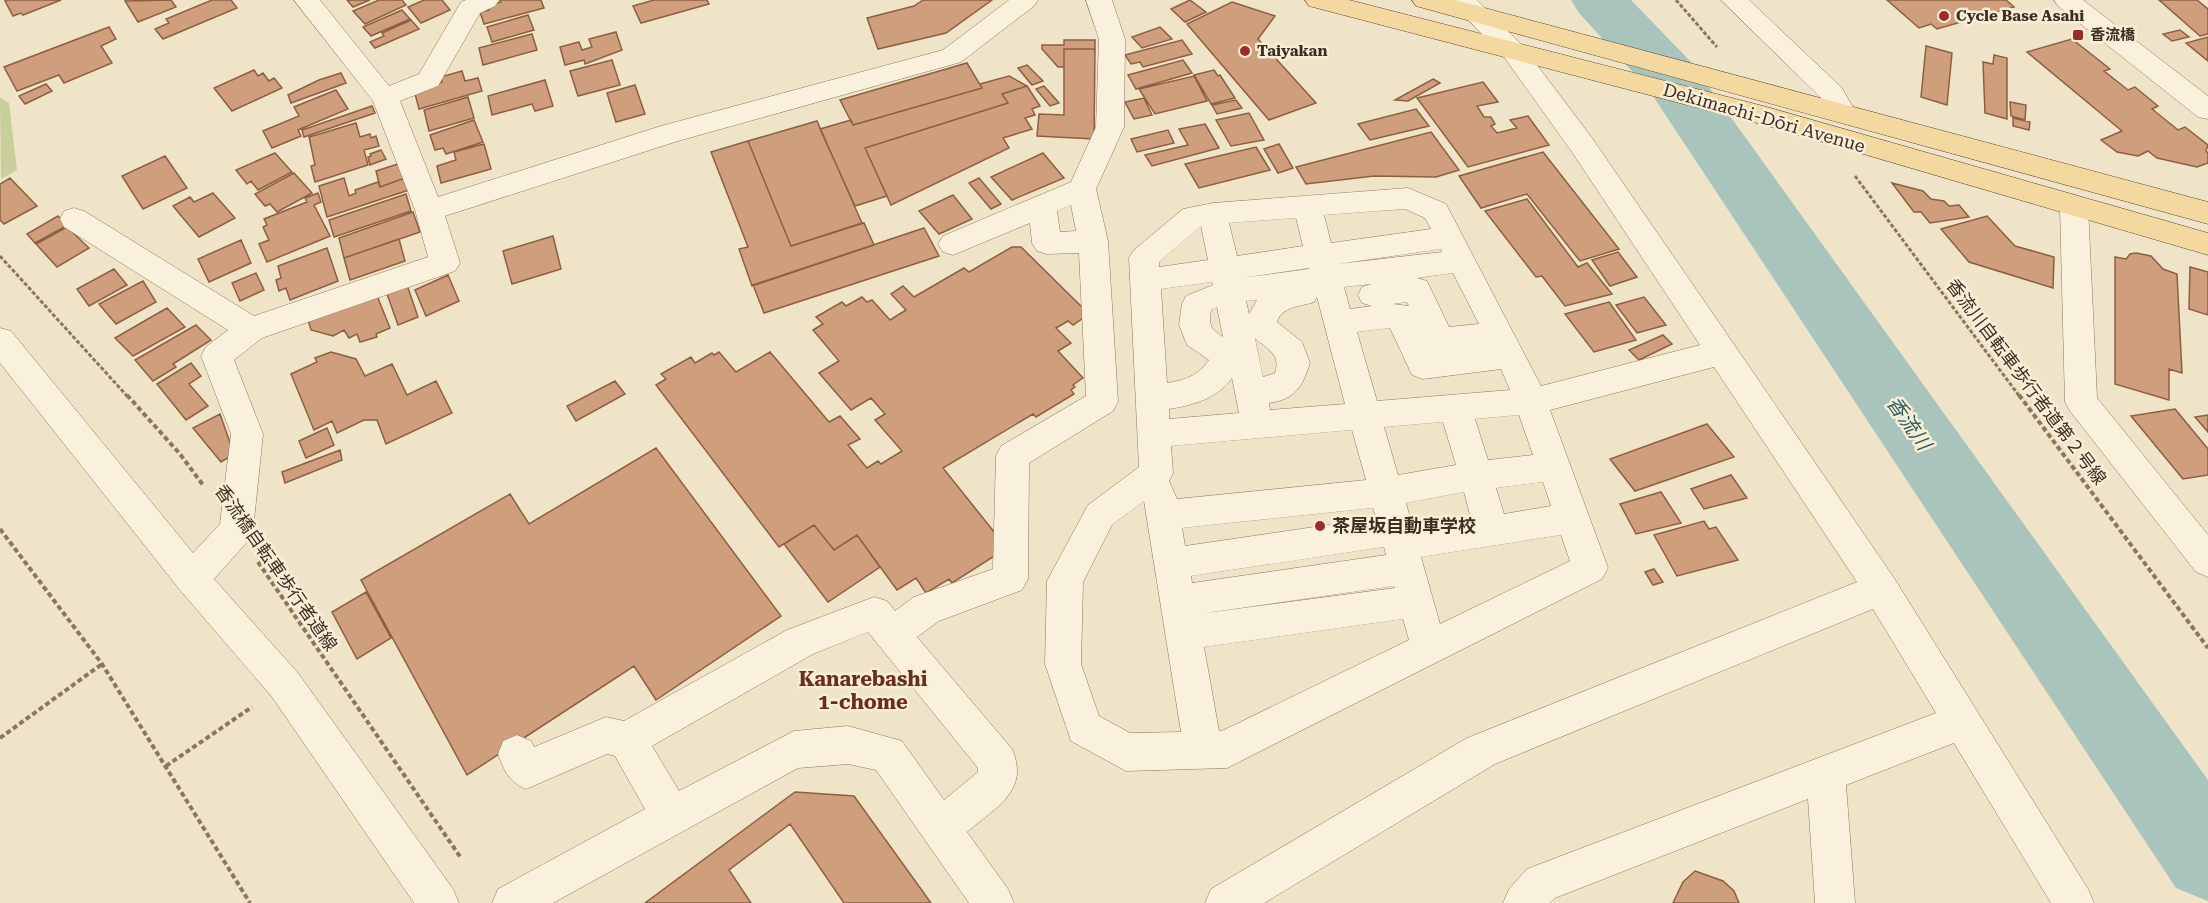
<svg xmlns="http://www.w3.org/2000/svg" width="2208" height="903" viewBox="0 0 2208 903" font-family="'Roboto Serif','Noto Sans JP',serif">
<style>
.green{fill:#c9cf9b}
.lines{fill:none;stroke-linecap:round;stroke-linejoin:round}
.river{fill:#a9c4bc;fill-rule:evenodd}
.building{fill:#cf9f7d;stroke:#8d5f41;stroke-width:1.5}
.minor-casing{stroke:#8d765c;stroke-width:1}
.major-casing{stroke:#5b4430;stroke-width:1}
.path-far1{stroke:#8d765c;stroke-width:3;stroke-dasharray:4 2;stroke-linecap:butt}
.path{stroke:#8d765c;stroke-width:4;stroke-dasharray:5 3;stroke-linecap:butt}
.minor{fill:#faf1dc;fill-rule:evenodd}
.major{fill:#f3d9a0;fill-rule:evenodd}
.poi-dot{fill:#9e2a2b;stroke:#f7eed8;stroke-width:2}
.labels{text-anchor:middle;stroke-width:5;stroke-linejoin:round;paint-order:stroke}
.far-poi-label{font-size:15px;font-weight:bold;fill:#3d2e20;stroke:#f7eed8;text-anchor:start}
.street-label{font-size:18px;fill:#3d2e20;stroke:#f7eed8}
.poi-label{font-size:18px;font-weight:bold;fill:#3d2e20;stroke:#f7eed8;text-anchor:start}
.water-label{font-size:20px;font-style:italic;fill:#2f5d5a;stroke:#f7eed8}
.neighbourhood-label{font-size:20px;font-weight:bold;fill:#6b2e1e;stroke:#f7eed8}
</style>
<rect width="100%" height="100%" fill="#f0e4c8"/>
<path class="green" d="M0,98l9,5 8,67 -16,9z"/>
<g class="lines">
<path class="river" d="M1571,0h60l60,62 517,718v121l-32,-13 -527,-798 -70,-77z"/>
</g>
<path class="building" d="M8,0h53l-38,15 -2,-2 -8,3 -8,-15z
M171,0l5,7 -38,15 -13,-21z
M212,0h19l6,8 -74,31 -8,-10 14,-6 -3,-4z
M347,0h23l-17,7z
M379,0h23l4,5 -41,19 -12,-13z
M424,0h18l8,10 -29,13 -13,-16z
M500,0h41l3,8 -60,16 -4,-12 9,-2 -2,-5 14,-3z
M654,0h53l2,4 -68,19 -8,-17z
M923,0h69l-46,33 -68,16 -11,-31 47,-12z
M1190,0l16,12 -21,10 -14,-13z
M1887,0h119l8,7 -77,22 -6,-5 -12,4z
M2159,0h38l11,9v25l-8,2z
M1232,2l43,14 -17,23 58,64 -47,17 -82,-96z
M402,10l8,9 -39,17 -8,-9z
M528,15l6,15 -42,12 -5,-15z
M411,20l8,9 -44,19 -5,-6 14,-6 -2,-3z
M109,27l7,12 -15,7 11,17 -48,20 -5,-8 -42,16 -13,-24z
M1160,27l12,12 -30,9 -10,-11z
M2180,30l9,7 -17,4 -9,-7z
M616,32l6,18 -37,14 -1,-4 -19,5 -5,-18 19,-5 3,8 10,-3 -3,-8z
M532,34l5,16 -54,15 -4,-17z
M2208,37v24l-22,-18z
M2072,39l38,30 -6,2 24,19 7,-3 23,19 -6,3 26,21 7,-3 23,18 -2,6 2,2v10l-11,4 -40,-9 -9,-7 -10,5 -21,-4 -16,-12 21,-9 -95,-79z
M1064,40h31v9h-31v18h-6l-16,-18v-4h22z
M1182,40l10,14 -49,13 -3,-5 -9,2 -6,-9z
M1926,46l26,7 -5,52 -26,-8z
M1064,49h31l-1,90 -57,-3 2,-22 25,1z
M1994,55l13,3v61l-22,-6 -2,-51 10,2z
M612,60l8,25 -42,11 -8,-25z
M1183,60l9,13 -56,16 -8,-14z
M967,63l15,25 -129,37 -13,-25z
M1027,65l16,16 -11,4 -14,-17z
M254,70l4,6 5,-3 6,8 5,-3 8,10 -50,23 -18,-23z
M1214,70l4,6 2,-1 15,23 -24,6 -17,-29z
M462,71l3,10 13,-3 4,13 -63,18 -5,-19 28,-8 -1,-5z
M341,73l5,10 -55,20 -3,-8 31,-15z
M1009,76l18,10 -25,8 6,9 -143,45 22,48 -32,10 -35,-77 31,-9 2,5 129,-37 -2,-4z
M1194,76l13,25 -52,13 -16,-25z
M1433,79l7,4 -32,18 -13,-1z
M545,80l8,26 -18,5 -3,-7 -40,11 -4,-19z
M1483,82l15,20 -21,4 7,11h7l4,7 -4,2 6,7 20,-5 -7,-8 18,-4 21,29 -81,22 -51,-69z
M46,84l6,7 -27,13 -6,-8z
M635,85l10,29 -29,8 -9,-29z
M1027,86l13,20 -8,3 3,6 -10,3 7,11 -29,9 6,10 -118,57 -26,-57 143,-45 -6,-9z
M1044,86l15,17 -9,3 -14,-17z
M336,90l12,19 -50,21 3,6 -29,12 -9,-17 36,-15 -5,-9z
M468,97l6,21 -45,13 -5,-21z
M1144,98l8,17 -18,4 -9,-17z
M1236,100l6,8 -25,6 -5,-9z
M2010,102l16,3 -1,15 -14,-4z
M372,106l3,7 -71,24 -2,-7z
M1416,109l13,17 -59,14 -12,-16z
M1249,113l15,27 -33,6 -15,-26z
M2013,118l17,4 -1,8 -16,-4z
M474,120l9,22 -37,12 -3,-6 -8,2 -5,-15z
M817,121l45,102 -71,23 -43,-105z
M356,123l4,14 10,-3 1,4 5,-2 3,10 -15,4 4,15 -53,17 -4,-16 4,-1 -6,-28z
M1205,124l14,24 -67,18 -7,-11 43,-10 -9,-16z
M1168,130l6,13 -37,9 -6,-13z
M1431,132l28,38 -23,7 -62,-1 -68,8 -10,-17z
M748,141l43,105 73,-23 10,22 -122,41 -13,-37 9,-2 -37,-95z
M484,144l7,25 -50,14 -4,-17 19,-6 -2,-8z
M1279,144l14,24 -15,5 -14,-24z
M1256,147l14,23 -71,18 -14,-24z
M381,150l5,9 -16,6 -2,-8 3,-1 -1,-2z
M1543,152l76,97 -39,12 -53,-67 -46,14 -22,-32z
M275,153l17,19 -34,18 -7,-9 -4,3 -11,-14z
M1043,153l21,25 -52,22 -21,-23z
M165,156l22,32 -44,21 -21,-33z
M401,163l4,15 -25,9 -4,-16z
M294,173l18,20 -35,19 -7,-8 -5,2 -10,-12z
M10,178l27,28 -33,18 -4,-4v-36z
M344,178l5,18 7,-3 -1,-3 23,-8 2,5 25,-9 4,12 -82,27 -8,-31z
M979,178l22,26 -10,5 -22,-26z
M1892,183l31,8 8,8 13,2 5,5 10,-1 10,12 -39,6 -9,-11h-7z
M213,193l22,25 -36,19 -26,-31 17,-9 4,5z
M318,193l3,9 -7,3 16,31 -63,26 -8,-18 10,-4 -6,-13 4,-2 -3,-6 43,-17 -2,-4z
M406,194l5,17 -77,26 -5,-17z
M953,195l19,24 -33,15 -20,-23z
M1527,199l51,68 9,-4 25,31 -47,12 -23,-30 -6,1 -51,-66z
M413,212l7,20 -76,26 -5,-20z
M58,216l10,9 -33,18 -8,-9z
M1987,216l28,30 39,11 -1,31 -84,-26 -28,-33z
M67,227l22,21 -32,19 -21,-23z
M924,228l15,28 -175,57 -11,-28z
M553,236l8,33 -49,15 -9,-33z
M399,239l6,22 -55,19 -6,-22z
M241,240l10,23 -42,19 -11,-23z
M1012,247h9l65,64v5l-13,9 -5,-4 -12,7 15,15 -13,8 25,27 -10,7 2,2 -4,3 3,4 -38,23 -3,-3 -90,54 64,80 -55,35 -3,-4 -23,14 -10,-15 -19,12 -40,-55 -23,15 -20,-25 -35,22 -123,-162 10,-6 -5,-5 30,-17 4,6 17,-10 2,2 5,-3 17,20 34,-20 59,70 11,-6 20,23 -12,6 19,23 11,-7 3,3 21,-13 -27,-31 10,-6 -14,-16 -20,12 -32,-37 20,-12 -26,-31 10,-6 -7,-7 26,-15 4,4 16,-9 5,5 5,-2 18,20 16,-10 -15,-16 12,-8 11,11 50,-29 5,4z
M327,248l11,33 -48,19 -4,-12 -7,3 -3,-11 5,-2 -3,-12z
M1618,252l19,25 -27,9 -18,-26z
M2136,253l15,3 12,13 14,5 5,99 -13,-4v31l-54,-16v-127l11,2 4,-5z
M2190,267l18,5v43l-19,-6z
M114,269l13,16 -38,21 -12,-17z
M256,273l8,17 -24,11 -8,-18z
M448,275l11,26 -33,15 -11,-26z
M143,281l13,21 -40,22 -17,-20z
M407,285l11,32 -20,8 -11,-31z
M376,293l14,35 -14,6 1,3 -17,5 -3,-8 -8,4 -5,-8 -11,6 -22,-6 -3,-10z
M1644,297l22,28 -29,8 -21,-28z
M1609,302l27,38 -42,12 -29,-38z
M167,308l18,19 -52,29 -18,-18z
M196,325l15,15 -38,24 3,3 -23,14 -18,-21z
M1663,335l9,9 -33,16 -10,-10z
M331,352l25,7 9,17 27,-12 15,31 29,-14 16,32 -66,31 -9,-24h-13l-27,13 -5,-12 -18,9 -23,-56 26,-12 -2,-4z
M191,363l10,13 -12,8 19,22 -22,14 -29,-36z
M615,381l10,13 -49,27 -9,-15z
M2175,409l33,40v26l-25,4 -52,-63z
M220,414l14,40 -13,8 -28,-34z
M2208,415v17l-13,-15z
M1707,424l27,33 -99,34 -25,-32z
M327,428l7,17 -28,13 -7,-17z
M656,448l125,168 -125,84 -22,-34 -167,109 -106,-195 149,-86 19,30z
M340,450l2,10 -57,23 -3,-11z
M1731,475l16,23 -43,11 -13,-20z
M1661,492l20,31 -45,11 -16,-30z
M1704,521l5,8 7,-2 22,33 -61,16 -23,-41z
M814,525l20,25 23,-15 23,32 -52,35 -44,-58z
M1654,569l9,13 -10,3 -8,-13z
M366,592l25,46 -34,21 -25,-47z
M795,792l59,4 77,107h-87l-54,-79 -61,46 22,33h-106z
M1695,871l28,10 11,10 5,12h-66l10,-21z"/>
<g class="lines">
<g class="minor-casing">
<path id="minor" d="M294,0h26l69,86 30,-12 42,-72 5,-2h33l-4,6 -15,7 -42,73 -38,15 38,96 223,-71 282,-76 66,-50h29l-4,6 -73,56 -283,79 -233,75 15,47 -5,8 -193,67 -28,22 29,74 -10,96 -5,11 -34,38 84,94 155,216 6,14h-45l-142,-206 -92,-107 -180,-227v-35l11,3 182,222 27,-29 11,-90 -30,-78 5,-9 22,-17 -164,-103 -4,-8 4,-8 10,-3 10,3 170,105 174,-59 -13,-47 -42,-109z
M1086,0h26l13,39 -1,88 -28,62 12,52 10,161 -5,9 -84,52 -1,116 -6,11 -83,31 -22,16 95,112c18,42 -16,58 -45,83l41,57 6,14h-45l-93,-133 -28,-6 -50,4 -245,135h-61l6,-14 147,-80 -30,-53 -8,-2 -81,35c-18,-8 -21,-17 -28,-35l5,-13 14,-6 14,6 3,6 72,-30 18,4 163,-91 87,-33 13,4 8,10 19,-14 79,-28 3,-113 5,-10 85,-50 -7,-143 -32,1 -10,-3 -5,-8 -2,-20 -77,32 -10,-3 -5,-8 5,-8 128,-54 25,-55 3,-88zM1071,205l5,26 -16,1 -3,-21zM868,632l110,136v4l-34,28 -42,-59 -54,-15 -54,5 -115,60 -27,-45 161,-92z
M1449,0h28l45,45 70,93 141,205 161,235 194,311 6,14h-43l-97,-160 -108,42 9,118h-40l-7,-104 -253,99 -5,5h-47l6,-14 18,-20 409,-156 -63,-104 -378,155 -231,139h-59l6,-14 256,-151 390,-156 -143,-215 -164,43 58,158 -6,11 -375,189 -101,3 -55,-30 -26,-77 2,-83 41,-76 51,-38 -10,-209 5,-8 49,-41 30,-6 195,-15 38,16 95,182 159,-41 -128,-193 -68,-95zM1405,209l20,9 6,11 -100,14 -7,-28zM1296,218l7,28 -66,10 -8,-33zM1201,226l7,34 -49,7v-5zM1441,249l1,3 -104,12zM1309,268v1l-68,9zM1453,273l26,51 -30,3 -22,-46 -10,-3zM1212,282l1,3 -27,11 -4,8 -3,21 8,20 22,15c-11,16 -24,20 -42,23l-6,-94zM1372,284l-10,3 -4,8 4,8 10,3 -22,3 -6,-22zM1317,297l28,107 -75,6 -1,-7c27,-4 33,-16 41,-40l-8,-21 -25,-20c5,-16 23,-15 37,-20zM1257,300l-8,14 -3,-13zM1407,302l2,4 -16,-2zM1217,307l6,30c-13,-9 -14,-11 -12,-27zM1390,328l22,47 11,4 78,-10 9,21 -133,11 -20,-69zM1255,338c13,12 26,16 20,35l-12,4zM1232,378l7,35 -70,6v-10c24,-4 48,-10 63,-31zM1519,415l14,40 -45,5 -13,-41zM1443,422l13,43 -58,10 -14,-48zM1352,430l14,50 -189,19 -8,-18 4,-8 -2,-27zM1543,482l8,24 -47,8 -8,-26zM1464,492l7,27 -58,9 -7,-25zM1144,501l37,231 -51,1 -31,-17 -18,-52 2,-82 29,-57zM1373,508l3,10 -191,28 -3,-18zM1561,535l9,26 -130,63 -19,-67zM1384,547l2,8 -194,28 -1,-7zM1394,586l1,2 -197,26zM1403,619l6,21 -185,90 -5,1 -15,-84z
M1721,0h28l93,88 13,23 -3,7 -10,2 -10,-2 -10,-19z
M2054,0h29l125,96v23l-10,-2 -140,-111z
M2074,197l10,3 4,7 9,191 111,137v42l-12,-5 -126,-161 -5,-9 -5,-195 4,-7z"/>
</g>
<g class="major-casing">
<path id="major" d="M1305,0h44l418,107 441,126v22l-444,-130 -455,-119z
M1412,0h43l753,202v22l-792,-218z"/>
</g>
<path class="path-far1" d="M1676,0l41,47
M1855,176l165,221
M0,256l128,141"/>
<path class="path" d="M127,395l53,59 23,31
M2019,395l189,253
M0,529l102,135 148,239
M258,562l203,296
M0,738l102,-74
M166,766l86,-59"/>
<use href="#minor" class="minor"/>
<use href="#major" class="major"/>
</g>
<g class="poi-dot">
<circle cx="1944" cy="16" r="6"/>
<rect x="2072" y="29" width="12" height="12" rx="3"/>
<circle cx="1245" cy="51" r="6"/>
<circle cx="1320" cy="526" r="6"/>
</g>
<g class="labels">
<g class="far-poi-label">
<text x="1956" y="21">Cycle Base Asahi</text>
<text x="2090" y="40">香流橋</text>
<text x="1257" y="56">Taiyakan</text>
</g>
<g class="street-label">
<text transform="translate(1764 118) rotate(16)" y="6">Dekimachi-Dōri Avenue</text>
<text transform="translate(2026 382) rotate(53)" y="6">香流川自転車歩行者道第２号線</text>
<text transform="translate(276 568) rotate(55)" y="6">香流橋自転車歩行者道線</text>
</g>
<g class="poi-label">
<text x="1332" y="532">茶屋坂自動車学校</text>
</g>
<g class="water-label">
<text transform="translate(1909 423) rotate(55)" y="7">香流川</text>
</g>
<g class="neighbourhood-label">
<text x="863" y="686">Kanarebashi<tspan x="863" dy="23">1-chome</tspan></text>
</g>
</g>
</svg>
